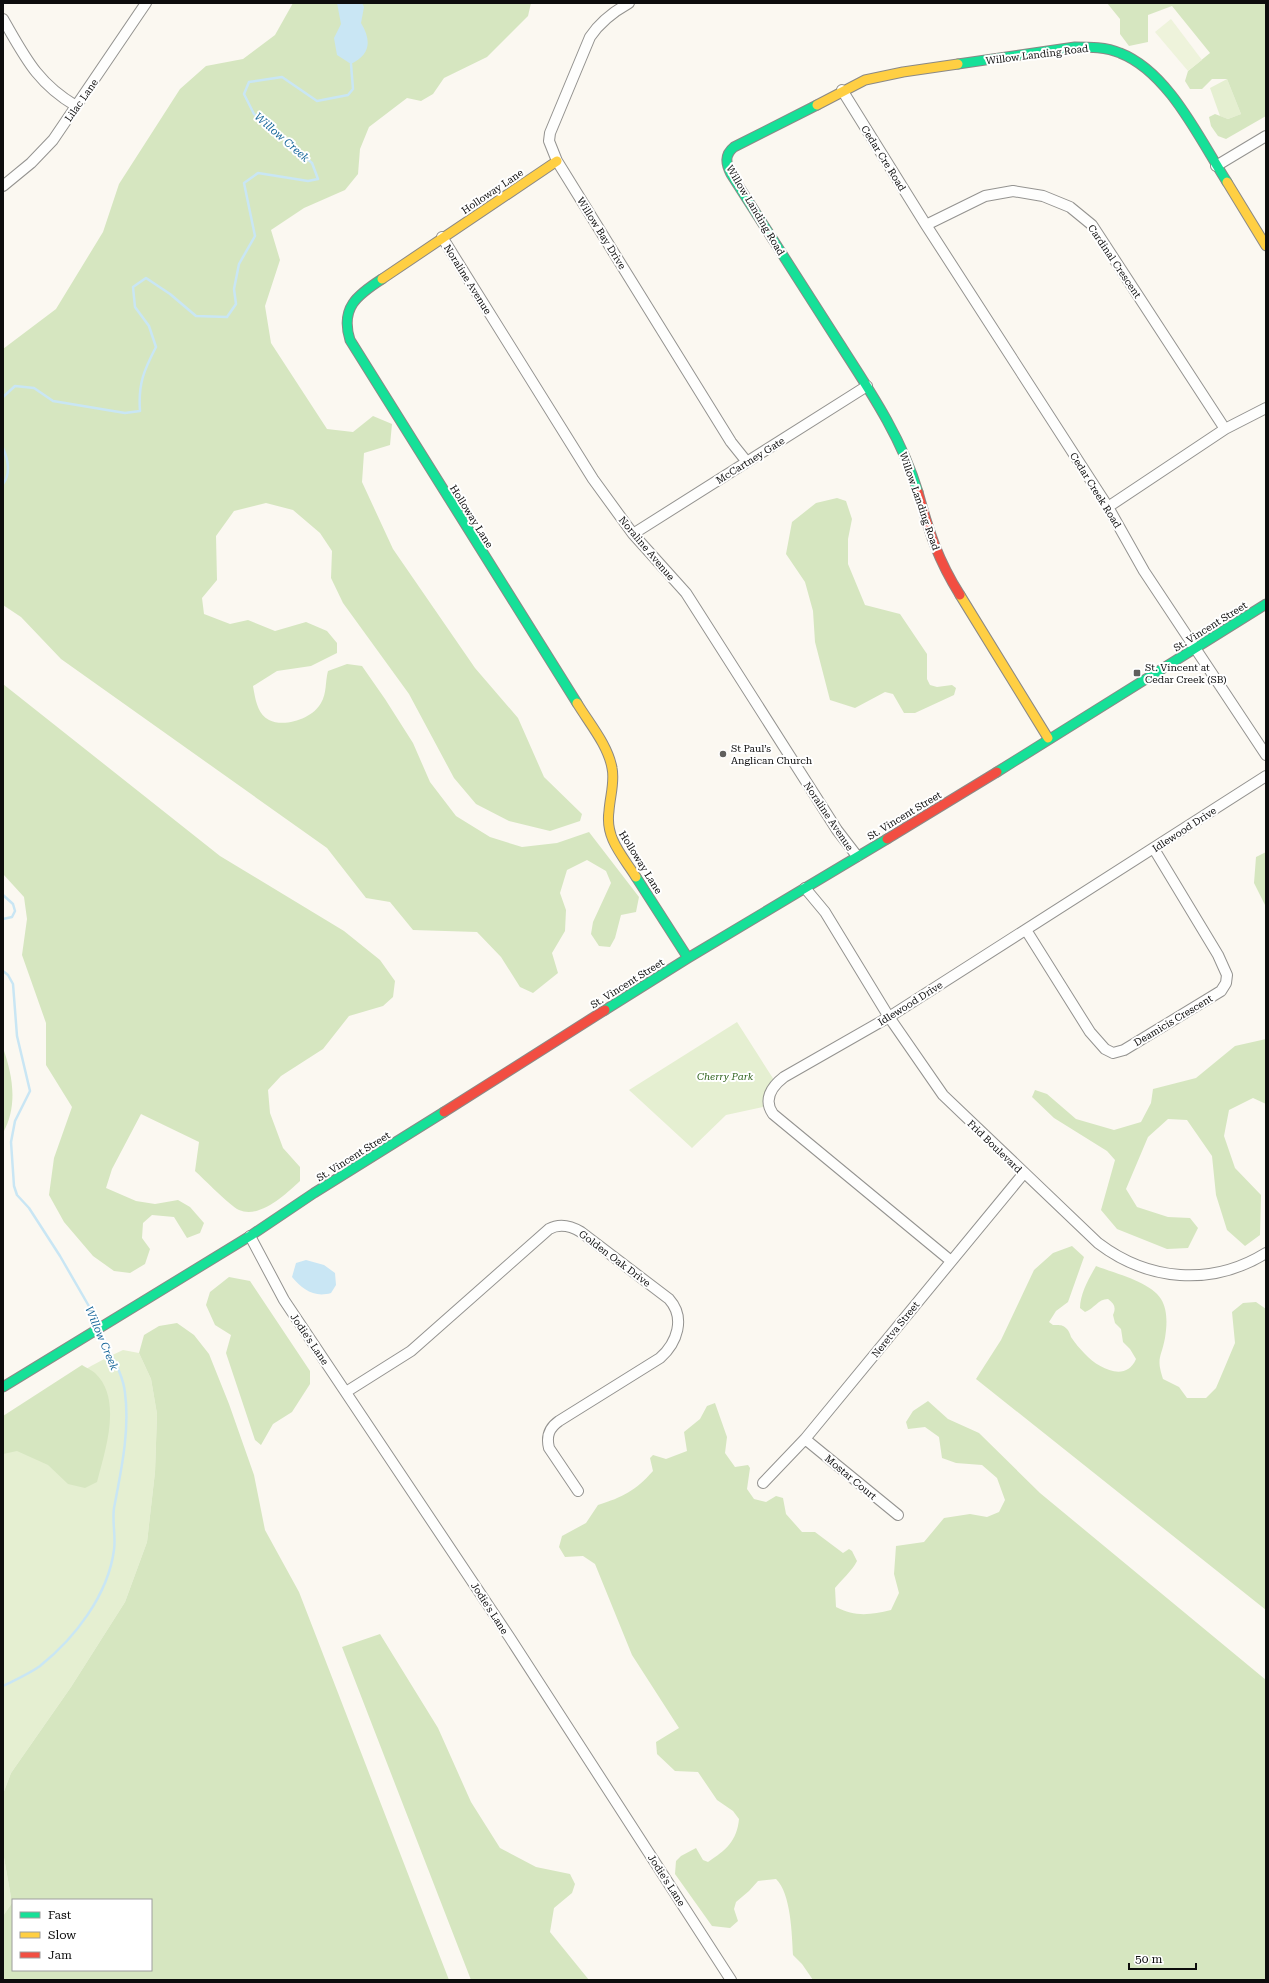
<svg xmlns="http://www.w3.org/2000/svg" width="1269" height="1983" viewBox="0 0 1269 1983" font-family="'Roboto Serif',serif">
<style>
.green{fill:#e5efd1}
.forest{fill:#d6e6c0;fill-rule:evenodd}
.pitch{fill:#eef3db}
.water{fill:#c9e6f4}
.lines{fill:none;stroke-linecap:round;stroke-linejoin:round}
.stream{stroke:#c9e6f4;stroke-width:2.5}
.street-casing{stroke:#949390;stroke-width:12}
.fast-casing{stroke:#8b8986;stroke-width:11}
.slow-casing{stroke:#8b8986;stroke-width:11}
.jam-casing{stroke:#8b8986;stroke-width:11}
.street{stroke:#fefefd;stroke-width:10}
.fast{stroke:#16e098;stroke-width:9}
.slow{stroke:#ffcf43;stroke-width:9}
.jam{stroke:#f24e42;stroke-width:9}
.poi-dot{fill:#605f5d;stroke:#fff;stroke-width:1.5}
.labels{text-anchor:middle;stroke-width:4;stroke-linejoin:round;paint-order:stroke}
.street-label{font-size:10px;fill:#0d0d0d;stroke:#fff}
.poi-label{font-size:10px;fill:#0d0d0d;stroke:#fff;text-anchor:start}
.park-label{font-size:10px;font-style:italic;fill:#30631f;stroke:#fff}
.water-label{font-size:11px;font-style:italic;fill:#19689b;stroke:#fff}
</style>
<rect width="100%" height="100%" fill="#fbf8f1"/>
<path class="green" d="M1227,79l14,35 -13,5 -8,-3 -10,-28z
M737,1022l37,58 -9,12 -2,15 -37,8 -34,33 -63,-58z
M123,1350l16,3 12,26 6,35 -2,58 -8,70 -22,60 -54,85 -60,86 -8,21v-371c39,-26 77,-54 120,-73z
M3,1852l9,51 -9,13z"/>
<path class="forest" d="M293,3h238l-3,13 -41,41 -43,21 -11,16 -12,7 -14,-3 -38,29 -9,22 -2,25 -13,16 -41,18 -33,22 9,30 -15,46 6,37 56,86 26,3 20,-16 19,8 -2,21 -26,8 -2,29 31,67 82,119 43,50 26,59 38,37 -2,7 -30,10 -41,-10 -33,-17 -22,-26 -45,-84 -66,-91 -12,-25 1,-27 -12,-18 -27,-23 -27,-7 -32,8 -18,25 1,44 -15,18 2,16 26,10 18,-4 27,11 31,-9 21,9 10,12v10l-26,13 -34,5 -24,15c2,11 4,28 16,34 16,8 44,-2 52,-17 6,-10 4,-21 7,-32l19,-7 15,2 23,33 28,44 17,39 26,34 34,21 32,10 35,-4 32,-11 50,65 -3,15 -15,3 -6,23 -5,9 -11,-1 -8,-12 2,-12 18,-39 -5,-12 -19,-11 -20,10 -7,23 6,17 -1,21 -13,22 6,20 -25,20 -13,-6 -19,-30 -24,-25 -64,-2 -23,-28 -24,-4 -39,-50 -266,-189 -40,-42 -18,-12v-256l53,-40 47,-77 16,-48 61,-95 26,-23 37,-7 32,-24z
M1107,3h159v113l-40,23 -8,-3 -7,-10 -2,-9 6,-3 13,5 13,-5 -14,-35h-15l-10,10h-12l-5,-8 3,-10 22,-18 -38,-47 -24,9v27l-19,4 -9,-12v-15z
M837,498l9,3 6,18 -4,20v25l17,41 35,9 27,40v25l3,6 7,2 15,-2 4,3 -2,7 -39,18h-11l-11,-19 -8,-2 -30,16 -25,-8 -15,-58 -2,-31 -8,-29 -19,-28 6,-32 24,-19z
M3,684l217,172 124,75 36,29 15,21 -2,16 -10,9 -34,10 -26,33 -42,27 -13,14 2,23 13,35 17,19v14c-14,13 -40,38 -61,29 -9,-4 -35,-31 -44,-39l4,-29 -58,-28 -29,55 -6,19 30,13 19,3 23,-4 12,7 14,16 -4,10 -13,5 -13,-21 -22,-2 -9,8 -1,15 8,11 -5,15 -15,9 -16,-2 -21,-15 -29,-34 -15,-27 5,-37 18,-51 -26,-42v-42l-24,-68 5,-36 -3,-22 -21,-23z
M1266,852v55l-12,-24 2,-26z
M1266,1039v65l-13,-6 -24,12 -5,26 11,32 26,27 -1,40 -15,11 -18,-16 -11,-35 -4,-39 -25,-36 -19,-1 -20,18 -22,52 11,18 31,10 22,1 8,10 -10,20 -21,1 -50,-20 -16,-19 14,-50 -8,-9 -53,-33 -22,-21 3,-7 12,4 29,25 38,11 27,-8 10,-19 2,-14 43,-11 39,-32z
M3,1048c10,28 15,58 0,85z
M1072,1246l12,11 -16,45 -12,9 -7,11 4,3c5,0 10,-1 14,4 2,2 3,5 4,8 4,6 9,12 14,17 13,14 41,29 51,5l-6,-10 -7,-7 -2,-13 -6,-6 -2,-8c3,-7 2,-11 -5,-16 -10,0 -14,10 -23,13l-5,-4c0,-14 9,-30 16,-42 18,7 55,16 65,33 7,11 6,27 4,39 -4,21 -9,19 -2,41l16,8 8,11h19l10,-10 19,-45 -3,-31 11,-9 13,-1 10,7v301l-290,-231 25,-39 33,-70 19,-17z
M229,1277l21,4 60,90v13l-18,28 -19,12 -12,21 -6,-5 -29,-87 5,-18 -16,-10 -9,-20 4,-13z
M177,1323l17,12 15,19 20,50 25,71 11,55 34,62 150,388h-446v-64l9,-13 -9,-51v-58l8,-21 60,-86 54,-85 22,-60 8,-70 2,-58 -6,-35 -12,-26 5,-18 15,-9zM13,1900h138v70h-138z
M82,1365c4,3 10,5 13,8 28,26 10,78 2,109l-12,6 -17,-4 -20,-19 -31,-14 -14,3v-38z
M928,1401l20,18 31,14 61,60 226,187v300h-453l-11,-16 -9,-9c-1,-20 -2,-62 -17,-76l-18,2 -9,10 -13,11 -2,7 4,12 -8,7 -18,-2 -37,-52 1,-13 5,-5 15,-8 7,12 5,2c18,-12 29,-21 31,-43l-6,-8 -16,-11 -19,-28 -23,-1 -18,-17 -1,-12 23,-14 -47,-73 -37,-91 -12,-8 -18,1 -6,-10 3,-11 24,-13 12,-18c25,-8 37,-14 55,-34l-3,-13 3,-3 13,4 21,-8 -3,-19 16,-13 7,-13 8,-3 12,34 -2,16 10,14 13,-2 2,3 -3,21 7,10 12,3 10,-6 7,2 3,16 16,18h13l28,21 6,-4 3,2 5,10c-5,10 -15,18 -22,27l1,19c19,10 34,8 55,3l8,-17 -5,-19 2,-28 28,-4 20,-24 26,-4 17,3 12,-5 6,-12 -8,-22 -15,-13 -26,-2 -14,-5 -3,-21 -14,-10 -17,2 -2,-7 7,-11z
M380,1634l58,94 33,74 29,46 36,19 34,7 5,10 -3,9 -18,15 -4,24 39,48h-118l-129,-333z"/>
<path class="pitch" d="M1171,19l31,41 -14,11 -33,-39z"/>
<path class="water" d="M337,3h25l2,4 -3,16c11,18 9,32 -10,41l-14,-9 -3,-17 7,-14z
M306,1260l18,5 11,8 1,12 -5,8c-17,5 -29,-4 -39,-16l4,-14z"/>
<g class="lines">
<path class="stream" d="M3,397l12,-11 19,2 19,13 72,12 15,-2c-2,-27 4,-41 16,-64l-7,-21 -14,-19 -2,-20 13,-9 24,16 26,22 31,1 9,-13 -2,-15 5,-25 16,-28 -11,-53 14,-10 50,8 10,-2 -6,-16 -58,-49 -10,-20 5,-12 33,-5 35,24 31,-6 5,-6 -2,-25
M3,448c5,11 8,26 0,36
M3,895l10,9 2,7 -3,6 -9,2
M3,971l5,4 5,9 4,52 13,55 -15,30 -4,21 3,44 3,9 12,13 31,48 30,52 6,15
M3,1686c12,-6 26,-12 37,-20 35,-28 68,-71 74,-116 2,-14 -2,-28 0,-42 7,-37 16,-77 11,-115 -2,-21 -17,-42 -25,-62"/>
<g class="street-casing">
<path id="street" d="M629,3c-16,9 -29,19 -39,34l-40,96 -1,8 8,20 174,281 16,20
M3,19c22,38 34,64 73,87
M842,90l84,135 182,282 36,64 122,184
M1216,166l50,-30
M3,186l28,-23 22,-23 93,-137
M926,225l59,-29 28,-5 30,5 27,11 22,18 133,204
M442,237l151,242 40,55 53,59 151,237 20,26
M1108,507l117,-78 41,-21
M633,534l234,-148
M805,888l20,24 64,105 54,78 155,148c50,38 113,44 168,10
M1026,930l64,102 15,17 8,4 11,-3 97,-59 5,-8 1,-8 -9,-20 -64,-106
M250,1236l34,64 226,338 221,342
M951,1261l-178,-147c-10,-14 -2,-27 11,-37l105,-60 377,-241
M346,1392l65,-41 138,-122c11,-6 22,-3 32,3l88,67c17,19 8,44 -9,59l-101,63c-10,7 -13,15 -10,27l29,43
M805,1439l93,76
M763,1483l42,-44 219,-266"/>
</g>
<g class="fast-casing">
<path id="fast" d="M958,64l117,-17c15,0 31,0 45,6 49,19 80,87 107,129
M817,105l-83,42c-10,8 -8,17 -3,27 34,54 69,107 103,161 32,50 67,100 84,157
M382,279c-25,16 -42,29 -32,61l227,363
M997,772l269,-168
M636,877l52,81
M605,1010l83,-52 199,-119
M3,1387l247,-151 64,-43 130,-81"/>
</g>
<g class="slow-casing">
<path id="slow" d="M817,105l48,-25 38,-8 55,-8
M1227,182l39,64
M382,279l175,-118
M960,595l88,143
M577,703c12,20 31,42 35,65 3,14 -2,28 -3,43 -4,27 13,44 27,66"/>
</g>
<g class="jam-casing">
<path id="jam" d="M918,492c11,40 20,68 42,103
M887,839l110,-67
M444,1112l161,-102"/>
</g>
<use href="#street" class="street"/>
<use href="#fast" class="fast"/>
<use href="#slow" class="slow"/>
<use href="#jam" class="jam"/>
</g>
<g class="poi-dot">
<rect x="1133" y="669" width="8" height="8" rx="2"/>
<circle cx="723" cy="754" r="4"/>
</g>
<g class="labels">
<g class="street-label">
<text transform="translate(1037 54) rotate(-7)" y="4">Willow Landing Road</text>
<text transform="translate(81 100) rotate(-55)" y="4">Lilac Lane</text>
<text transform="translate(884 158) rotate(58)" y="4">Cedar Cre Road</text>
<text transform="translate(492 191) rotate(-34)" y="4">Holloway Lane</text>
<text transform="translate(756 210) rotate(59)" y="4">Willow Landing Road</text>
<text transform="translate(602 233) rotate(58)" y="4">Willow Bay Drive</text>
<text transform="translate(1115 261) rotate(56)" y="4">Cardinal Crescent</text>
<text transform="translate(468 279) rotate(58)" y="4">Noraline Avenue</text>
<text transform="translate(750 460) rotate(-32)" y="4">McCartney Gate</text>
<text transform="translate(1096 490) rotate(58)" y="4">Cedar Creek Road</text>
<text transform="translate(920 501) rotate(71)" y="4">Willow Landing Road</text>
<text transform="translate(472 516) rotate(58)" y="4">Holloway Lane</text>
<text transform="translate(647 548) rotate(50)" y="4">Noraline Avenue</text>
<text transform="translate(1210 626) rotate(-32)" y="4">St. Vincent Street</text>
<text transform="translate(904 815) rotate(-31)" y="4">St. Vincent Street</text>
<text transform="translate(829 816) rotate(56)" y="4">Noraline Avenue</text>
<text transform="translate(1184 829) rotate(-33)" y="4">Idlewood Drive</text>
<text transform="translate(641 862) rotate(58)" y="4">Holloway Lane</text>
<text transform="translate(627 983) rotate(-32)" y="4">St. Vincent Street</text>
<text transform="translate(910 1003) rotate(-32)" y="4">Idlewood Drive</text>
<text transform="translate(1173 1020) rotate(-31)" y="4">Deamicis Crescent</text>
<text transform="translate(995 1146) rotate(44)" y="4">Frid Boulevard</text>
<text transform="translate(353 1156) rotate(-32)" y="4">St. Vincent Street</text>
<text transform="translate(615 1258) rotate(37)" y="4">Golden Oak Drive</text>
<text transform="translate(895 1329) rotate(-51)" y="4">Neretva Street</text>
<text transform="translate(310 1339) rotate(56)" y="4">Jodie's Lane</text>
<text transform="translate(851 1477) rotate(40)" y="4">Mostar Court</text>
<text transform="translate(490 1608) rotate(57)" y="4">Jodie's Lane</text>
<text transform="translate(667 1880) rotate(57)" y="4">Jodie's Lane</text>
</g>
<g class="poi-label">
<text x="1145" y="671">St. Vincent at<tspan x="1145" dy="12">Cedar Creek (SB)</tspan></text>
<text x="731" y="752">St Paul’s<tspan x="731" dy="12">Anglican Church</tspan></text>
</g>
<g class="park-label">
<text x="725" y="1080">Cherry Park</text>
</g>
<g class="water-label">
<text transform="translate(282 137) rotate(41)" y="4">Willow Creek</text>
<text transform="translate(102 1338) rotate(67)" y="4">Willow Creek</text>
</g>
</g>
<rect width="1269" height="1983" fill="none" stroke="#0d0d0d" stroke-width="8"/>
<rect x="12" y="1899" width="140" height="72" fill="#ffffff" stroke="#9e9e9e"/>
<rect x="20" y="1912" width="20" height="6" fill="#16e098" stroke="#9e9e9e"/>
<text x="48" y="1919" font-size="12" fill="#0d0d0d">Fast</text>
<rect x="20" y="1932" width="20" height="6" fill="#ffcf43" stroke="#9e9e9e"/>
<text x="48" y="1939" font-size="12" fill="#0d0d0d">Slow</text>
<rect x="20" y="1952" width="20" height="6" fill="#f24e42" stroke="#9e9e9e"/>
<text x="48" y="1959" font-size="12" fill="#0d0d0d">Jam</text>
<path d="M1129 1963v6h67v-6" fill="none" stroke="#0d0d0d" stroke-width="2"/>
<text x="1135" y="1963" font-size="12" fill="#0d0d0d" stroke="#ffffff" stroke-width="3" paint-order="stroke">50 m</text>
</svg>
